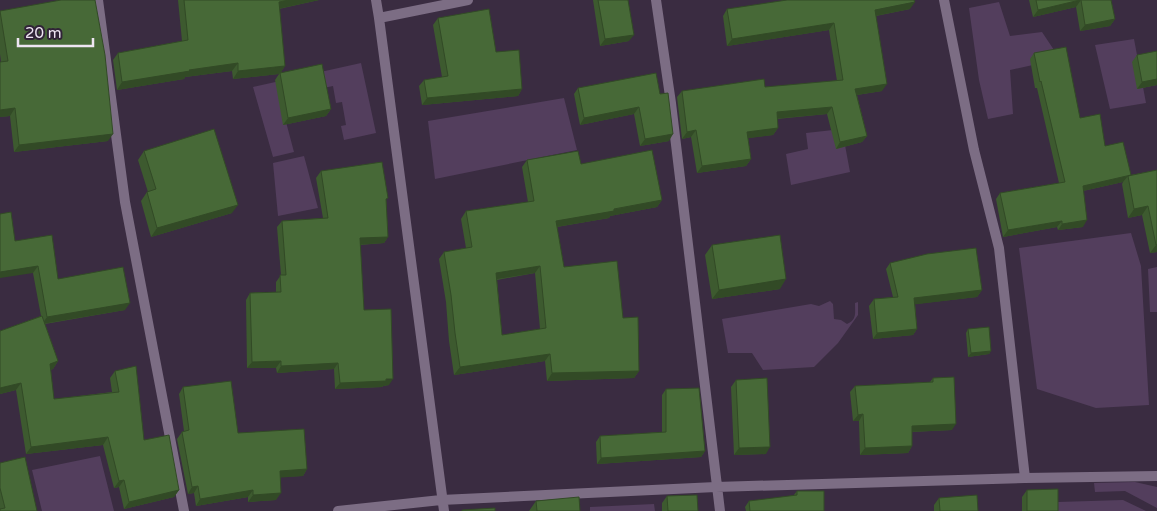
<svg xmlns="http://www.w3.org/2000/svg" width="1157" height="511" viewBox="0 0 1157 511" font-family="'Varela Round',sans-serif">
<style>
.grass{fill:#533e5d}
.lines{fill:none;stroke-linecap:round;stroke-linejoin:round}
.minor{stroke:#7c6d84;stroke-width:10}
.wall{fill:#3d5a2f;fill-rule:evenodd}
.shaded-wall{fill:#324a26}
.building{fill:#476937;stroke:#324a26;fill-rule:evenodd}
</style>
<rect width="100%" height="100%" fill="#3a2c41"/>
<path class="grass" d="M999,2l11,34 32,-4 18,27 -50,11 3,44 -25,5 -9,-39 -10,-72z
M1134,39l12,64 -36,6 -15,-64z
M361,63l15,70 -32,7 -3,-14 5,-1 -4,-23 -6,1 -3,-17 -39,8 -8,28 8,30 -21,5 -20,-70z
M564,98l13,52 -142,29 -7,-58z
M842,129l8,43 -59,13 -5,-31 22,-5 -2,-16z
M304,156l14,52 -40,8 -5,-53z
M1131,233l10,33 8,139 -53,3 -59,-19 -18,-141z
M1157,267v45h-7l-2,-43z
M830,301l3,3 1,15 7,1 6,4c10,-4 8,-11 8,-21l3,-1v13l-20,28 -24,24 -51,3 -11,-17h-24l-6,-34 89,-15 8,2z
M100,456l14,55h-72l-10,-41z
M1135,482l22,5v21l-32,-17 -30,1 -1,-9z
M1123,500l23,11h-89l1,-9z
M654,504l1,7h-65v-4z"/>
<g class="lines">
<path class="minor" d="M98,0l27,202 59,309
M376,0l3,18 65,493
M656,0l15,103 49,408
M944,0l30,150 25,98 26,230
M379,18l89,-18
M338,511l103,-11 275,-13 309,-9 132,-2"/>
</g>
<path class="wall" d="M178,0h141l-40,9 6,57 -4,6 50,37 -5,7 -43,9 -8,-45 4,-6 -46,5 -1,-8 -47,6 -1,2 -67,11 -4,-30 5,-7 64,-12z
M593,0h35l1,41 -29,5z
M1029,0h82l4,19 -5,7 -30,5 -4,-24 -43,10z
M727,9h183l-34,7 6,75 -25,4 10,41 -5,6 -26,7 -9,-35 -50,5 1,9 -5,7 -25,3 3,21 -5,7 -49,7 -6,-36 -9,2 -5,-42 5,-6 83,-4 72,-6 -8,-51 -102,16 -4,-30z
M0,11l108,130 -94,11 -4,-36 -10,1v-55h1l-1,-8z
M438,18l58,34 26,37 -4,7 -96,9 -3,-19 5,-6 18,-3 -9,-52z
M1034,53l46,65 51,57 26,-5v82l-7,1 -8,-38 -14,3 -6,-34 1,-2 -40,9v36l-25,3 -1,-3 -54,10 -7,-38 4,-6 59,-10 -22,-95h-2l-5,-29z
M1137,55l20,30 -20,4 -5,-27z
M578,88l82,6 9,47 -29,5 -6,-32 -54,11 -6,-31z
M144,151l88,62 -81,24 -10,-36 6,-9h1l-10,-32z
M527,160l54,4 81,36 -5,7 -47,9 -1,2 -52,9 7,40 59,51 16,53 -5,7 -87,3 -2,-20 -91,14 -5,-34 -3,-39 -7,-43 5,-7 22,-4 -5,-29 5,-8 62,-9 -6,-35zM535,273l5,56 -38,6 -5,-55z
M321,171l65,29 2,37 -4,6 -24,2 4,65 25,75 -6,1 -1,1 -47,2 -1,-20 -57,4 -1,-5h-29l-1,-68 4,-7 26,-1v-10l5,-7 -4,-48 5,-6 41,-3 -7,-40z
M15,241l43,38 67,31 -80,14 13,37 -5,8 -3,1 4,29 58,-7 -2,-14 5,-7 29,69 35,50 -5,7 -50,12 -5,-22 -5,1 -11,-43 -77,9 -10,-64 -16,4v-63l41,-15 -8,-43z
M712,245l68,44 -68,10 -7,-44z
M890,263l92,27 -5,7 -62,7 2,25 -4,6 -40,4 -4,-33 5,-7 19,-2 -7,-28z
M968,329l23,22 -2,3 -21,3 -2,-24z
M933,378l19,52 -40,2v14l-4,7 -48,2 -1,-34h-6l-3,-29 5,-6 75,-4z
M736,380l30,74 -32,1 -3,-68z
M183,387l55,46 69,36 -4,7 -23,1 -4,23 -28,2v-5l-52,9 -2,-13 -6,1 -11,-55 5,-7 2,-1 -5,-37z
M666,389l39,62 -4,6 -104,7 -1,-22 4,-6 62,-4v-37z
M0,463l34,34 -34,14z
M1027,490l31,21h-36v-14z
M797,491l27,20h-78l-1,-4 4,-6 44,-5z
M667,496l31,15h-36v-8z
M939,498l39,13h-44v-6z
M536,501l44,10h-51z"/>
<path class="shaded-wall" d="M289,0h30l-46,10 6,-8z
M1081,0l-5,7 -43,10 5,-7z
M915,2l-5,7 -40,8 5,-7z
M1115,19l-5,7 -30,5 5,-6z
M834,23l-5,7 -102,16 5,-7z
M634,35l-5,6 -29,5 5,-7z
M238,63l-6,8 -47,6 -1,2 -67,11 5,-8 67,-12z
M285,66l-5,8v-1l-1,1 -46,5 5,-8z
M1157,79v6l-20,4 5,-7z
M887,84l-5,7 -32,5 5,-7z
M522,89l-4,7 -96,9 5,-7z
M639,107l-5,7 -54,11 4,-7z
M832,107l-5,7 -55,5 5,-7z
M15,108l-5,8 -10,1v-7z
M331,109l-5,7 -43,9 5,-7z
M778,128l-5,7 -31,4 5,-7z
M696,130l-5,7 -9,2 5,-7z
M113,134l-5,7 -94,11 5,-7z
M673,134l-4,7 -29,5 5,-7z
M867,136l-5,6 -26,7 4,-7z
M751,159l-5,7 -49,7 5,-7z
M1128,176l-5,6 -45,10 5,-6z
M662,200l-5,7 -47,9 -1,2 -59,10 6,-7z
M238,205l-6,8 -81,24 6,-9z
M1148,206l-6,9 -14,3 6,-9z
M1087,220l-4,7 -25,3 4,-6z
M1062,221l-5,6 -54,10 5,-7z
M388,237l-4,6 -29,2 5,-7z
M1157,244v8l-7,1 6,-8z
M38,266l-5,7 -33,5v-6z
M540,266l-5,7 -44,7 5,-7z
M786,279l-6,10 -68,10 7,-9z
M982,290l-5,7 -67,8 4,-7z
M130,303l-5,7 -83,14 5,-7z
M917,329l-4,6 -40,4 4,-6z
M991,351l-2,3 -21,3 3,-4z
M550,354l-5,7 -91,14 6,-8z
M58,361l-5,8 -8,3 5,-8z
M281,361l-5,7h-29l5,-6z
M338,363l-4,6 -57,4 4,-7z
M639,371l-5,7 -87,3 5,-8z
M393,379l-4,6 -6,1 -1,1 -47,2 5,-6z
M21,383l-5,7 -16,4v-6z
M863,414l-4,7h-6l5,-6z
M956,424l-4,6 -45,2 5,-6z
M108,437l-5,8 -77,9 5,-7z
M912,446l-4,7 -48,2 5,-7z
M770,447l-4,7 -32,1 5,-7z
M705,451l-4,6 -104,7 4,-6z
M307,469l-4,7 -28,2 5,-7z
M124,480l-5,7 -5,1 5,-7z
M198,486l-4,7 -6,1 4,-7z
M179,490l-5,7 -50,12 5,-7z
M253,490l-5,7 -52,9 4,-7z
M281,493l-5,7 -28,2 5,-7z"/>
<path class="building" d="M61,0h34l10,55 8,79 -94,11 -4,-37 -15,2v-48l8,-1 -8,-50z
M184,0h105l-10,2 6,64 -47,5v-8l-49,7 1,1 -68,11 -4,-29 70,-13z
M598,0h30l6,35 -29,4z
M787,0h127l1,2 -40,8 12,74 -32,5 12,47 -27,6 -8,-35 -55,5 1,16 -31,4 4,27 -49,7 -6,-36 -9,2 -5,-41 82,-12 1,8 78,-7 -9,-57 -102,16 -5,-30z
M1036,0h44l-42,10z
M1081,0h30l4,19 -30,6z
M489,9l7,43 23,-2 3,39 -95,9 -3,-18 24,-4 -10,-58z
M1066,47l14,71 20,-4 5,32 18,-4 8,33 -48,11 4,34 -25,4v-3l-54,9 -8,-37 65,-11 -24,-101 -1,1 -6,-29z
M1157,51v28l-15,3 -5,-27z
M322,64l9,45 -43,9 -8,-45z
M656,73l4,21 8,-1 5,41 -28,5 -6,-32 -55,11 -6,-30z
M214,129l24,76 -81,23 -10,-36 9,-3 -12,-38z
M652,150l10,50 -48,9v2l-58,10 8,46 53,-6 6,57 15,-1 1,54 -87,2 -2,-19 -90,13 -5,-34 -4,-38 -7,-43 28,-5 -6,-36 68,-10 -7,-41 51,-9 3,13zM540,266l6,62 -44,7 -6,-62z
M382,162l6,36 -2,1 2,38 -28,1 4,72 27,-1 2,70h-7v2l-46,2 -2,-20 -57,3v-5l-29,1 -2,-69 31,-1 -1,-17h6l-4,-54 46,-3 -7,-47z
M1157,170v74l-1,1 -8,-39 -14,3 -6,-33z
M11,212l4,29 37,-6 6,44 65,-12 7,36 -83,14 -9,-51 -38,6v-58z
M780,235l6,44 -67,11 -7,-45z
M976,248l6,42 -68,8 3,31 -40,4 -3,-34 24,-2 -8,-34 37,-9z
M42,316l16,45 -8,3 4,35 65,-7 -4,-21 21,-5 8,74 25,-5 10,55 -50,12 -5,-22 -5,1 -11,-44 -77,10 -10,-64 -21,5v-57z
M989,327l2,24 -20,2 -3,-24z
M954,377l2,47 -44,2v20l-47,2 -2,-34 -5,1 -3,-29 78,-4v-4z
M767,378l3,69 -31,1 -3,-68z
M231,381l7,52 66,-4 3,40 -27,2 1,22 -28,2v-5l-53,9 -2,-13 -6,1 -10,-55 7,-2 -6,-43z
M699,388l6,63 -104,7 -1,-22 66,-4v-43z
M25,457l12,54h-37v-2l5,-1 -5,-20v-25z
M1058,489v22h-31v-21z
M797,491h27v20h-74l-1,-10 48,-6z
M697,495l1,16h-30l-1,-15z
M977,495l1,16h-38l-1,-13z
M579,497l1,14h-43l-1,-10z
M495,508v3h-33v-1z"/>
<path d="M18 38v8h75v-8" fill="none" stroke="#eee5f2" stroke-width="2.5"/>
<text x="25" y="38" font-size="15" fill="#eee5f2" stroke="#302337" stroke-width="4" paint-order="stroke">20 m</text>
</svg>
